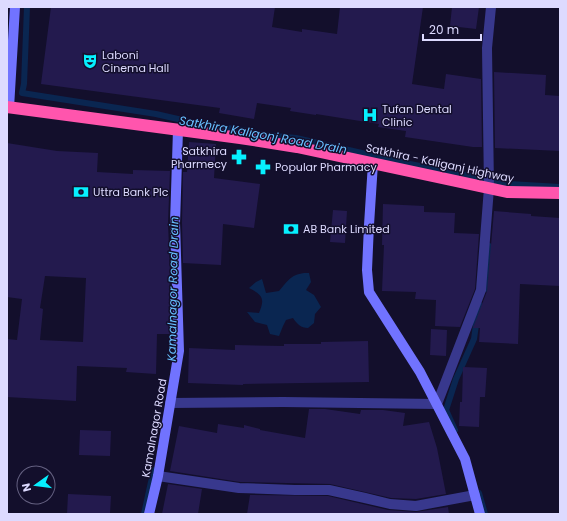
<svg xmlns="http://www.w3.org/2000/svg" width="567" height="521" viewBox="0 0 567 521" font-family="Poppins,sans-serif">
<style>
.water{fill:#0a2651}
.lines{fill:none;stroke-linecap:round;stroke-linejoin:round}
.stream{stroke:#0a2651;stroke-width:6}
.building{fill:#231a4e;fill-rule:evenodd}
.street{stroke:#38388d;stroke-width:10}
.secondary{stroke:#7173ff;stroke-width:10}
.highway{stroke:#ff55ad;stroke-width:12}
.labels{text-anchor:middle;stroke-width:3;stroke-linejoin:round;paint-order:stroke}
.poi-label{font-size:11px;fill:#dddaff;stroke:#130f2c;text-anchor:start}
.street-label{font-size:11px;fill:#dddaff;stroke:#130f2c}
.water-label{font-size:12px;font-style:italic;fill:#68bfff;stroke:#130f2c}
</style>
<rect width="100%" height="100%" fill="#130f2c"/>
<path class="water" d="M304,273h5l2,9 -5,8 8,5 7,12 -6,7 -1,9 -6,5c-7,0 -11,-4 -15,-10l-7,2 -3,6 -4,10 -9,-2 -3,-9 -12,-3 -8,-10 12,1c6,-14 4,-18 -10,-25l7,-6 6,-3 4,14 13,-2c9,-10 11,-16 25,-18z"/>
<g class="lines">
<path class="stream" d="M27,7l-3,77 -2,9 134,21 48,11 38,5 24,5 30,3 114,26 99,20 51,3
M485,289l4,-24v-19
M455,430l-9,-20 10,-31 18,-40 4,-28 2,-6
M479,493l6,21
M144,514l7,-32 4,-12"/>
</g>
<path class="building" d="M51,7h224l-3,20 30,5v-3l35,5 3,-27h83l-11,77 32,5 2,-15 35,5 1,68h-9l-68,-10 1,-6 -28,-4 1,-3 -63,-10v1l-26,-4 1,-3 -34,-5 -3,16 -35,-6 1,-5 -179,-24z
M452,7h27l-3,22 -26,-3z
M494,72l52,3 -1,20 15,1v55l-65,-3z
M189,142l27,2 -2,34 46,6 -6,44 -31,-4 -2,41 -38,-2 -1,-40 1,-51h4z
M7,143l50,8 41,2 -1,19 36,2v-4l37,1 -2,52 2,49 -1,28h2v34h-14l-1,40 -30,-2 1,-4 -50,-2 -1,35 -69,-4v-58l10,1 5,-41 -15,-2zM45,276l41,2 -3,64 -43,-2 3,-31 -3,-1z
M383,204l41,2v6l31,1 -1,20 25,1 -4,55 -15,38 -25,-1 1,-26 -21,-1 1,-7 -34,-1 2,-46h-2z
M333,210l14,1 -2,32 -15,-1z
M494,211l37,3v2l29,2v68l-40,-2 -2,60 -39,-2 1,-14h-7l14,-37z
M431,329l16,1 -1,26 -16,-1z
M368,341l1,41 -126,2v1l-55,-2 1,-35 46,2v-5l49,1v-2h37v-2z
M463,367l24,1 -2,29h-5l-1,30 -20,-1 1,-24h2z
M309,409h16l35,5 1,-4h22l22,3 -2,13 26,-4 8,26 9,46 -30,5 -25,-1 -61,-14 -90,-2 -70,-11 9,-45 38,7 1,-9 26,4v-3l16,4v1l45,8z
M80,430l31,1 -1,25 -31,-1z
M168,484l34,5 -4,25h-36z
M68,494l43,2 -1,18h-43z
M250,495l78,1 60,14 28,2 32,-5 1,7h-202z"/>
<g class="lines">
<path class="street" d="M170,403l113,-1 154,2 44,-114 8,-102 -2,-140 4,-41
M158,476l81,12 56,2h34l36,8 25,6 26,2 59,-11"/>
<path class="secondary" d="M9,108l6,-101
M373,163l-4,62 -2,45 2,22 51,80 45,87 15,55
M149,514l9,-38 21,-125 -4,-128 3,-93"/>
<path class="highway" d="M7,107l233,31 57,9 210,45 53,1"/>
</g>
<defs>
<g id="theatre-bare" transform="scale(1.2)"><path d="M-5-5.5Q0-4 5-5.5V0Q5 5 0 6Q-5 5-5 0ZM-3.3-2.5H-1v1.5H-3.3ZM1-2.5H3.3v1.5H1ZM-2.8 1Q0 5.5 2.8 1Z" fill="#06f0ff" stroke="#130f2c" stroke-width="2.5" paint-order="stroke"/></g>
<g id="hospital-bare" transform="scale(1.2)"><path d="M-5-5h3v3.5h4V-5h3V5h-3V1.5h-4V5h-3Z" fill="#06f0ff" stroke="#130f2c" stroke-width="2.5" paint-order="stroke"/></g>
<g id="pharmacy-bare" transform="scale(1.2)"><path d="M-2-6h4v4h4v4h-4v4h-4v-4h-4v-4h4Z" fill="#06f0ff" stroke="#130f2c" stroke-width="2.5" paint-order="stroke"/></g>
<g id="bank-bare" transform="scale(1.2)"><path d="M-6-4H6V4H-6ZM0-2.3a2.3 2.3 0 1 0 0 4.6a2.3 2.3 0 1 0 0-4.6Z" fill="#06f0ff" stroke="#130f2c" stroke-width="2.5" paint-order="stroke"/></g>
</defs>
<g fill-rule="evenodd">
<use href="#theatre-bare" x="90" y="61"/>
<use href="#hospital-bare" x="370" y="115"/>
<use href="#pharmacy-bare" x="239" y="157"/>
<use href="#pharmacy-bare" x="263" y="167"/>
<use href="#bank-bare" x="81" y="192"/>
<use href="#bank-bare" x="291" y="229"/>
</g>
<g class="labels">
<g class="poi-label">
<text x="102" y="59">Laboni<tspan x="102" dy="13">Cinema Hall</tspan></text>
<text x="382" y="113">Tufan Dental<tspan x="382" dy="13">Clinic</tspan></text>
<text x="227" y="155" text-anchor="end">Satkhira<tspan x="227" dy="13">Pharmecy</tspan></text>
<text x="275" y="171">Popular Pharmacy</text>
<text x="93" y="196">Uttra Bank Plc</text>
<text x="303" y="233">AB Bank Limited</text>
</g>
<g class="street-label">
<text transform="translate(440 163) rotate(12)" y="4">Satkhira - Kaliganj Highway</text>
<text transform="translate(154 428) rotate(-80)" y="4">Kamalnagor Road</text>
</g>
<g class="water-label">
<text transform="translate(263 135) rotate(10)" y="4">Satkhira Kaligonj Road Drain</text>
<text transform="translate(173 289) rotate(-89)" y="4">Kamalnagor Road Drain</text>
</g>
</g>
<rect width="567" height="521" fill="none" stroke="#dddaff" stroke-width="16"/>
<g transform="translate(36 485) rotate(256)"><circle r="19" fill="#130f2c" stroke="#646080"/>
<path d="M0-3L7 15L0 10L-7 15Z" fill="#06f0ff"/>
<text y="-6" font-size="11" font-weight="bold" text-anchor="middle" fill="#dddaff">N</text>
</g>
<path d="M423 34v6h58v-6" fill="none" stroke="#dddaff" stroke-width="2"/>
<text x="429" y="34" font-size="12" fill="#dddaff" stroke="#130f2c" stroke-width="3" paint-order="stroke">20 m</text>
</svg>
